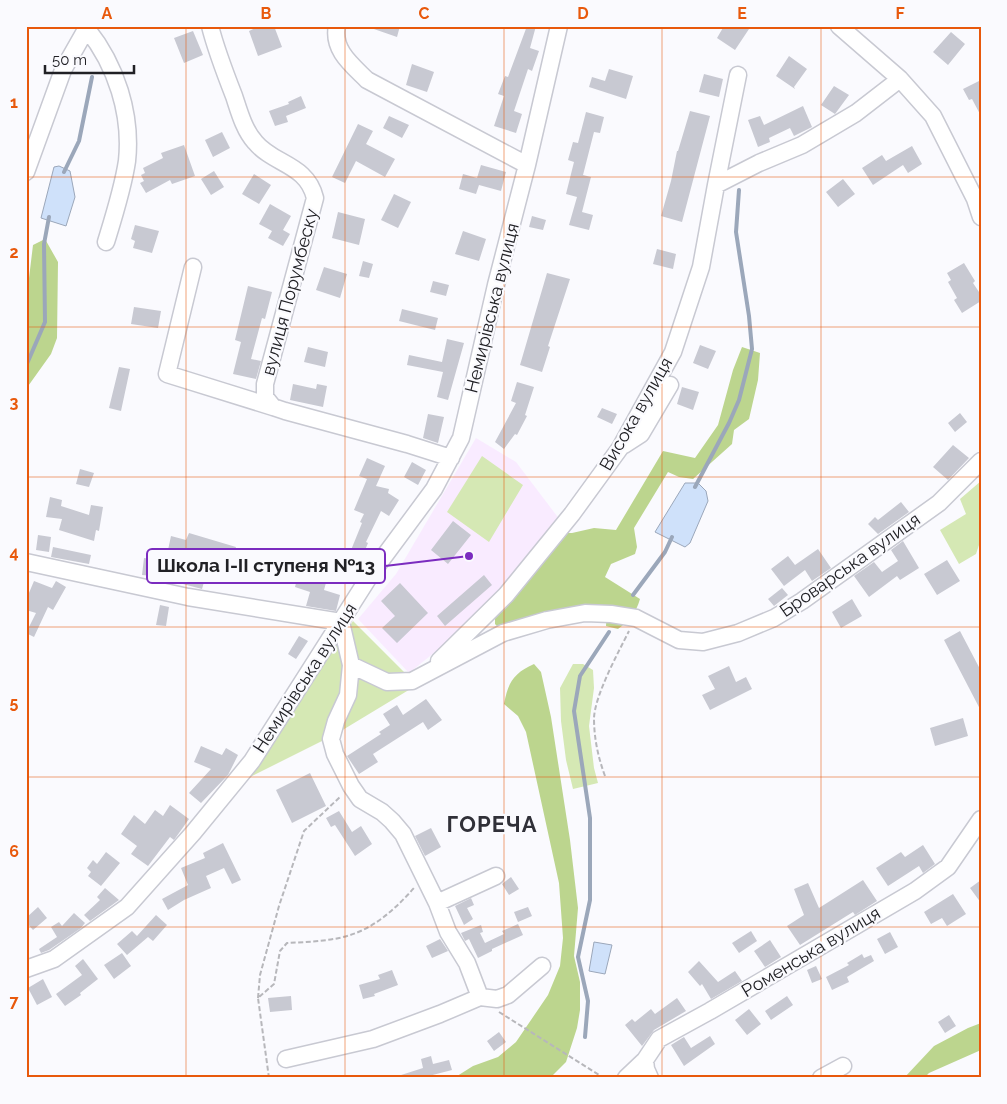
<svg xmlns="http://www.w3.org/2000/svg" width="1007" height="1104" viewBox="0 0 1007 1104" font-family="Raleway,sans-serif">
<style>
.education{fill:#f9ebff}
.green{fill:#d5e8b4}
.forest{fill:#bcd58e}
.water{fill:#cfe1fa;stroke:#9ba7ba}
.lines{fill:none;stroke-linecap:round;stroke-linejoin:round}
.stream{stroke:#9ba7ba;stroke-width:4}
.building{fill:#c8c9d2}
.minor-casing{stroke:#c8c9d2;stroke-width:19}
.path{stroke:#b7b7bb;stroke-width:2;stroke-dasharray:5 2.5;stroke-linecap:butt}
.minor{stroke:#fff;stroke-width:16}
.grid{fill:none;stroke:#e8590c;stroke-width:1;stroke-opacity:0.55}
.labels{text-anchor:middle;stroke-width:4.5;stroke-linejoin:round;paint-order:stroke}
.street-label{font-size:18px;fill:#212125;stroke:#fafafe}
.district-label{font-size:22px;font-weight:bold;letter-spacing:1px;fill:#303038;stroke:#fafafe}
.leader{fill:none;stroke:#7b2cbf;stroke-width:2}
.callout-dot{fill:#7b2cbf;stroke:#fafafe;stroke-width:2}
.callout{fill:#fafafe;stroke:#7b2cbf;stroke-width:2}
.callout-label{font-size:19px;text-anchor:middle;font-weight:bold;fill:#212125}
.neatline{fill:none;stroke:#e8590c;stroke-width:2}
.grid-label{font-size:16px;text-anchor:middle;font-weight:bold;fill:#e8590c}
</style>
<rect width="100%" height="100%" fill="#fafafe"/>
<path class="education" d="M476,438l40,24 44,58 -83,98 -68,55 -51,-54 38,-45z"/>
<path class="green" d="M482,456l41,29 -34,57 -42,-30z
M981,481v58l-5,15 -17,10 -19,-34 26,-16 -6,-15z
M353,621l64,64 -81,49 -86,43 11,-20z
M573,664h10l10,6 1,18 -5,38 5,42 4,15 -25,6 -7,-29 -5,-39 -1,-33z"/>
<path class="forest" d="M45,239l13,23 -1,76 -6,16 -25,35v-86l7,-58z
M742,347l18,6 -2,27 -9,39 -15,11 -2,14 -39,35 -14,-2 -11,-5 -34,56 3,19 -2,7 -24,10 -6,13 35,22c-4,14 -11,22 -22,30l-12,-3 1,-18 -107,21 -5,-5v-11l65,-80h12l22,-5 22,2 47,-79 32,7 23,-33 15,-55z
M534,664l7,8 10,45 19,123 8,68 -4,48 6,26v28l-3,18 -11,34 -16,16h-96l19,-12 25,-9 18,-15 32,-47 12,-29 3,-28 -4,-55 -33,-151 -8,-16 -14,-12c4,-22 10,-31 30,-40z
M981,1023v27l-52,23 -5,5h-20l30,-32 34,-18z"/>
<path class="water" d="M59,166l11,5 5,26 -9,29 -25,-8 13,-51z
M685,483h13l8,8 2,10 -18,42 -5,4 -30,-15z
M594,942l18,3 -7,29 -16,-3z"/>
<g class="lines">
<path class="stream" d="M64,172l15,-31 13,-64
M26,366l19,-44 -1,-78 5,-27
M695,487l34,-64 10,-23 13,-51 -3,-33 -13,-84 3,-42
M633,595l32,-43 7,-15
M585,1037l3,-36 -10,-44 12,-57v-82l-16,-107 6,-35 29,-44"/>
</g>
<path class="building" d="M260,26h14l8,21 -24,9 -9,-25z
M372,26h28l-3,11 -26,-9z
M527,26h9l-6,22 9,3 -7,20 -4,-2 -14,42 8,3 -6,19 -22,-7 10,-30 -6,-2 7,-18 3,1z
M724,26h27l-16,24 -18,-12z
M193,31l10,24 -19,8 -10,-25z
M951,32l14,12 -17,21 -15,-13z
M789,56l18,13 -13,18 1,2 -19,-13z
M412,64l22,8 -7,20 -21,-7z
M609,69l24,7 -7,23 -37,-12 3,-10 13,4z
M704,74l19,5 -4,18 -20,-5z
M981,80v36l-9,-17 -3,1 -6,-11z
M834,86l15,9 -14,19 -14,-9z
M301,96l5,12 -20,8 2,6 -13,4 -6,-15 20,-7 -1,-2z
M803,106l9,21 -18,9 -4,-8 -21,10 1,4 -12,5 -10,-27 12,-4 4,9z
M690,111l20,5 -28,106 -21,-6 10,-35 6,-30h1z
M586,112l18,5 -4,16 -6,-1 -11,43 8,2 -9,35 11,3 -4,15 -20,-5 8,-28 -11,-3 8,-32 -6,-2 5,-18 5,1z
M389,116l20,9 -7,13 -19,-10z
M358,124l15,7 -7,13 29,15 -10,18 -29,-16 -11,22 -13,-6z
M222,132l8,16 -17,9 -8,-17z
M184,145l11,31 -23,8 -2,-4 -24,13 -6,-10 4,-2 -3,-6 4,-2 -2,-5 20,-10 -2,-5z
M912,146l10,18 -14,9 -5,-8 -30,20 -11,-17 20,-13 4,6z
M481,165l25,7 -5,19 -22,-6 -3,9 -17,-5 4,-15 14,4z
M214,171l10,16 -13,8 -10,-16z
M254,174l17,11 -12,19 -17,-10z
M843,179l12,15 -17,13 -12,-15z
M394,194l17,8 -13,26 -17,-8z
M270,204l21,12 -8,14 7,4 -7,12 -15,-8 4,-7 -13,-7z
M338,212l27,7 -6,26 -27,-7z
M532,216l14,4 -3,10 -14,-3z
M135,225l24,6 -7,22 -19,-5 2,-7 -4,-2z
M463,231l23,8 -7,22 -24,-7z
M657,249l19,5 -3,15 -20,-5z
M363,261l10,3 -4,14 -10,-2z
M964,263l11,18 -2,2 8,12v6l-19,12 -8,-13 3,-2 -9,-16 3,-2 -4,-7z
M324,267l23,7 -7,24 -24,-8z
M547,273l23,6 -22,67 2,1 -8,25 -22,-7z
M433,281l16,4 -3,11 -16,-4z
M248,286l24,6 -7,27 -3,-1 -11,41 10,2 -5,18 -23,-5 8,-32 -6,-2z
M134,307l27,4 -3,17 -27,-4z
M402,309l36,9 -3,12 -36,-9z
M447,339l17,4 -16,57 -11,-3 6,-25 -36,-7 2,-10 33,7z
M700,345l16,6 -8,18 -15,-6z
M308,347l20,5 -3,15 -21,-5z
M119,367l11,2 -9,42 -12,-3z
M517,382l17,5 -9,28 2,1 -10,19 -2,-1 -11,15 -9,-7 21,-39 -5,-2z
M293,384l23,5 1,-5 10,2 -4,21 -33,-7z
M682,387l17,5 -6,18 -16,-6z
M602,408l15,6 -5,10 -15,-7z
M960,413l7,9 -12,10 -7,-9z
M428,414l16,3 -6,26 -15,-5z
M953,445l16,13 -21,22 -15,-13z
M367,458l18,8 -9,20 13,3 -1,4 11,7 -10,16 -8,-5 -15,31 2,1 -7,17 -12,-5 13,-32 -2,-1 4,-8 -10,-4 13,-31 -8,-3z
M412,462l14,8 -8,15 -14,-8z
M80,469l14,4 -5,14 -13,-3z
M50,497l12,3 -1,6 28,9 2,-10 12,2 -4,24 -3,-1 -2,11 -35,-11 3,-11 -16,-2z
M901,502l8,10 -31,22 -10,-10 7,-7 3,3z
M453,521l18,14 -23,29 -17,-14z
M189,533l47,14 -10,34 -20,-6 -4,14 -19,-5 8,-28 -23,-6 3,-14 15,4z
M38,535l13,2 -2,15 -13,-2z
M903,541l16,27 -19,12 -3,-4 -28,21 -15,-21 20,-14 8,10 16,-11 -7,-11z
M53,547l38,8 -2,9 -38,-7z
M818,549l13,19 -19,13 -7,-11 -21,16 -13,-17 17,-13 7,9z
M144,558l12,2 -2,16 -12,-1z
M947,560l13,21 -23,14 -13,-21z
M299,571l28,8 -3,11 16,5 -4,16 -30,-5 4,-14 -15,-5z
M484,575l8,10 -47,41 -8,-10z
M34,581l18,7 4,-7 10,6 -13,23 -5,-3 -14,30 -8,-4 10,-20 -10,-3v-10z
M400,583l28,30 -31,30 -15,-15 13,-12 -14,-15z
M782,588l6,7 -14,11 -6,-7z
M852,599l10,17 -21,12 -9,-16z
M160,605l9,2 -3,19 -10,-1z
M960,631l21,40v40l-37,-71z
M299,636l9,5 -12,18 -8,-5z
M729,666l7,16 10,-5 6,12 -42,21 -8,-15 13,-6 -7,-13z
M426,699l16,21 -14,10 -5,-8 -50,32 5,8 -19,12 -12,-18 34,-22 -2,-2 11,-7 -7,-11 14,-9 6,10z
M963,718l5,18 -33,10 -5,-18z
M201,746l21,9 4,-7 12,7 -10,20 -27,28 -12,-10 22,-24 -17,-7z
M310,773l16,33 -34,17 -16,-33z
M170,805l19,14 -15,21 -4,-3 -22,29 -17,-12 6,-8 -16,-12 13,-19 11,9 10,-14 8,6z
M339,811l13,21 9,-6 11,18 -17,12 -20,-31 -4,2 -5,-9z
M431,828l10,19 -16,9 -10,-20z
M223,843l18,37 -9,4 -8,-16 -18,8 5,12 -27,12 -16,10 -6,-11 26,-14 -7,-17 24,-10 -2,-5z
M923,845l12,19 -12,9 -4,-7 -31,20 -12,-18 25,-16 4,5z
M106,852l14,11 -19,23 -13,-10 3,-4 -4,-4 6,-8 4,4z
M511,877l8,12 -10,6 -7,-11z
M863,880l14,21 -22,14 -2,-3 -53,33 -13,-19 17,-11 -10,-26 14,-6 11,25z
M981,880v23l-11,-15z
M105,888l14,12 -29,21 -6,-6 16,-15 -3,-3z
M953,894l13,20 -19,12 -5,-8 -11,6 -7,-12z
M471,898l3,7 -7,3 6,11 -9,6 -9,-19z
M38,907l9,11 -14,12 -7,-8v-4z
M528,907l4,9 -14,6 -4,-10z
M74,913l11,10 -4,5 -32,22 -8,3 -2,-4 18,-12 -6,-10 8,-5 3,4z
M156,915l11,10 -14,16 -5,-4 -21,18 -10,-11 15,-13 5,5z
M518,924l5,11 -31,14v2l-14,7 -9,-19 -4,2 -4,-8 20,-8 2,7 -3,1 5,10 19,-9 -2,-3z
M751,931l6,10 -18,12 -7,-10z
M890,932l8,15 -13,7 -8,-15z
M440,939l8,12 -16,7 -6,-12z
M770,940l11,17 -16,10 -11,-16z
M122,953l9,13 -17,13 -10,-14z
M862,954l2,4 7,-3 3,6 -27,16 2,5 -17,8 -6,-13 23,-12 -2,-2z
M83,959l15,20 -18,14 1,2 -16,11 -9,-12 26,-19 -7,-9z
M699,961l19,21 17,-11 7,10 -31,18 -9,-15 -2,2 -12,-14z
M816,966l6,13 -10,4 -5,-13z
M392,970l6,15 -24,9 1,2 -12,3 -4,-14 21,-6 -2,-4z
M43,979l9,18 -15,8 -9,-17z
M291,996l1,14 -22,2 -2,-14z
M787,996l6,9 -22,15 -6,-9z
M677,998l9,13 -32,19 -12,16 -17,-21 7,-6 3,3 16,-13 4,5z
M749,1009l12,15 -14,11 -12,-15z
M949,1015l7,11 -11,7 -7,-11z
M499,1032l7,10 -12,9 -7,-10z
M710,1036l5,8 -31,22 -13,-21 13,-8 7,11z
M431,1056l2,8 16,-4 3,10 -31,8h-22l-1,-2 25,-8 -2,-9z"/>
<g class="lines">
<g class="minor-casing">
<path id="minor" d="M210,26c6,24 15,47 24,70 5,15 10,34 21,46 19,23 52,22 60,56l-50,186v13l8,10 12,4 122,33 44,14
M337,26c-5,24 15,39 30,54l160,85
M839,26l61,53 33,37 42,83 6,18
M87,29c29,36 45,85 40,132 -4,27 -13,55 -21,81
M26,172l37,-102 25,-44
M716,185l43,-22 43,-18 54,-32 44,-34
M193,267l-26,107 106,33
M624,445l17,-11 29,-49
M26,562l162,35 153,25 10,43 36,17 25,-1 91,-48 44,-13 38,-7 26,1 25,4 43,22 24,2 35,-9 36,-15 28,-17 137,-98 42,-42
M439,661l67,-66 66,-81 48,-66 53,-96 28,-85 15,-82 22,-110
M437,903l59,-27
M26,969l28,-10 73,-52 66,-74 59,-72 119,-187 63,-85 27,-51 35,-153 31,-120 32,-139
M480,997l17,2 11,-4 34,-29
M286,1059l87,-20 67,-25 40,-17 -13,-34 -19,-31 -11,-29 -34,-69 -11,-13 -10,-9 -22,-13 -9,-13 -16,-32 -4,-15 5,-18 12,-26 3,-30
M626,1078l19,-18
M650,1078l-4,-9 -1,-9 14,-21 51,-28 205,-120 33,-24 33,-48
M821,1078l22,-12"/>
</g>
<path class="path" d="M605,776c-7,-19 -11,-38 -11,-58 1,-23 24,-65 35,-87
M258,998l2,-23 19,-69 25,-75 37,-35
M499,1012l105,66
M269,1078l-11,-80 16,-14 6,-33 7,-8c22,-1 49,-2 69,-10 23,-9 42,-27 58,-45"/>
<use href="#minor" class="minor"/>
</g>
<path class="grid" d="M186,26v1052M345,26v1052M504,26v1052M662,26v1052M821,26v1052M26,177h955M26,327h955M26,477h955M26,627h955M26,777h955M26,927h955"/>
<g class="labels">
<g class="street-label">
<text transform="translate(290 292) rotate(-75)" y="6">вулиця Порумбеску</text>
<text transform="translate(492 308) rotate(-76)" y="6">Немирівська вулиця</text>
<text transform="translate(636 414) rotate(-60)" y="6">Висока вулиця</text>
<text transform="translate(850 565) rotate(-35)" y="6">Броварська вулиця</text>
<text transform="translate(305 678) rotate(-57)" y="6">Немирівська вулиця</text>
<text transform="translate(811 952) rotate(-31)" y="6">Роменська вулиця</text>
</g>
<g class="district-label">
<text x="492" y="832">ГОРЕЧА</text>
</g>
</g>
<path class="leader" d="M469 556L385 566"/>
<circle class="callout-dot" cx="469" cy="556" r="5"/>
<rect class="callout" x="147" y="549" width="238" height="34" rx="5"/>
<g class="callout-label">
<text x="266" y="572">Школа I-II ступеня №13</text>
</g>
<rect width="1007" height="1104" fill="none" stroke="#fafafe" stroke-width="55"/>
<path d="M45 65v8h89v-8" fill="none" stroke="#212125" stroke-width="2.5"/>
<text x="52" y="65" font-size="15" fill="#212125" stroke="#fafafe" stroke-width="4" paint-order="stroke">50 m</text>
<rect x="28" y="28" width="952" height="1048" class="neatline"/>
<g class="grid-label">
<text x="107" y="19">A</text>
<text x="266" y="19">B</text>
<text x="424" y="19">C</text>
<text x="583" y="19">D</text>
<text x="742" y="19">E</text>
<text x="900" y="19">F</text>
<text x="14" y="108">1</text>
<text x="14" y="258">2</text>
<text x="14" y="408">3</text>
<text x="14" y="558">4</text>
<text x="14" y="708">5</text>
<text x="14" y="857">6</text>
<text x="14" y="1007">7</text>
</g>
</svg>
